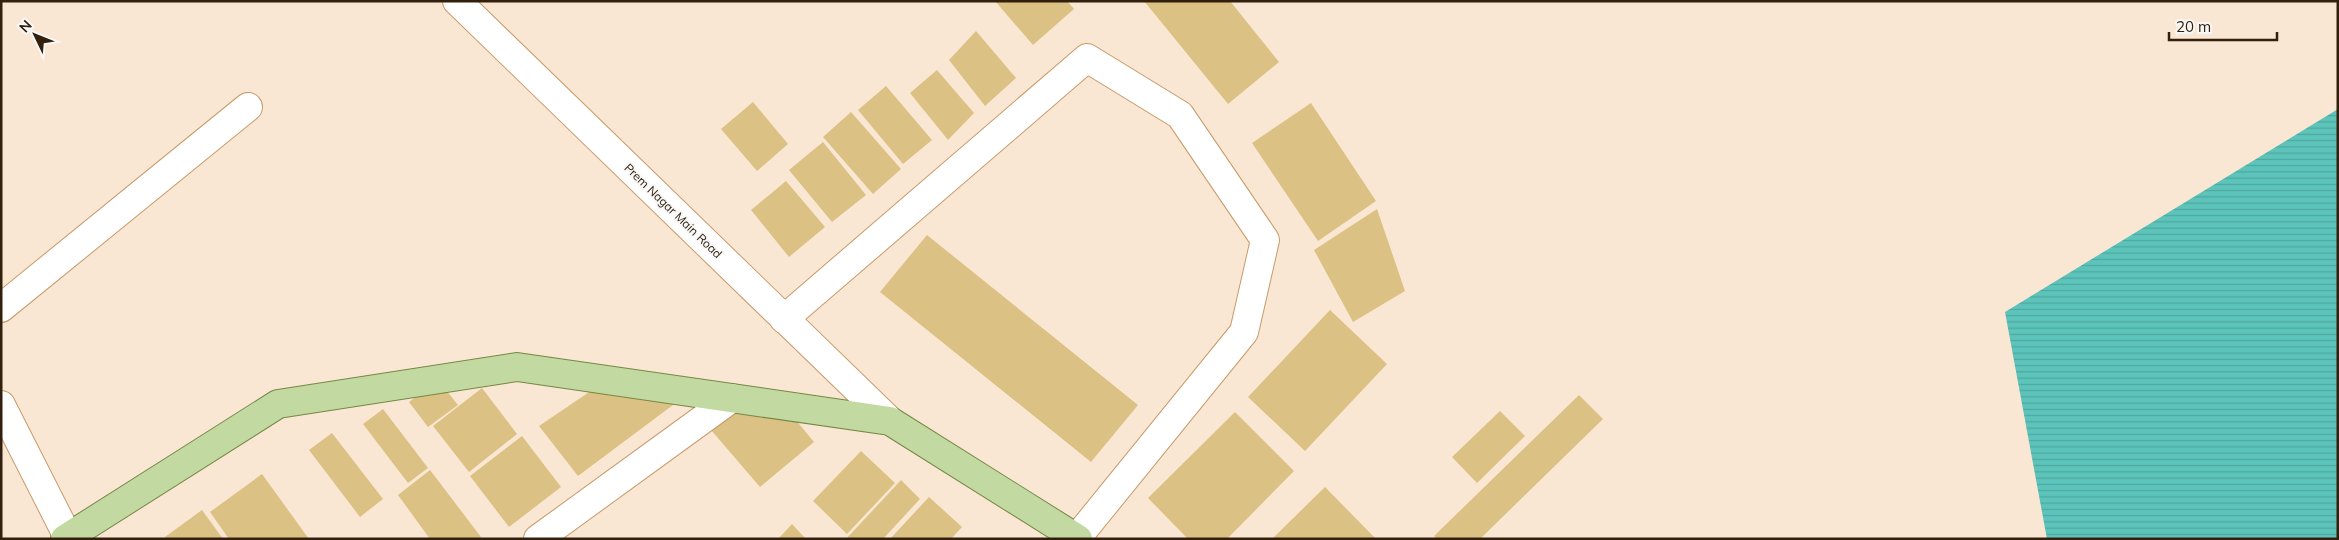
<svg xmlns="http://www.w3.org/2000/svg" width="2339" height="540" viewBox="0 0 2339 540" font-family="Mulish,sans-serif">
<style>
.water{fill:url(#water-rules)}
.building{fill:#dcc184}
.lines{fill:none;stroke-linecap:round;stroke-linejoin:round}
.minor-casing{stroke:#c89a69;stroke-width:30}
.tertiary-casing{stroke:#c89a69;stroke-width:30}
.primary-casing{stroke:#768744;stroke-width:30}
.minor{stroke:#fff;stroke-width:28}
.tertiary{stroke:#fff;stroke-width:28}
.primary{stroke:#c2d9a1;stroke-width:28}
.labels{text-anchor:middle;stroke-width:4;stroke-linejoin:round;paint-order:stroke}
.street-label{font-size:12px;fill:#32200c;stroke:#f7f7f7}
</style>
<defs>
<pattern id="water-rules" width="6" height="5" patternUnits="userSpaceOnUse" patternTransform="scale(1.25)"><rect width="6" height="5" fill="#5cc4ba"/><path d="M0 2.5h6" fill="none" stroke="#50a89f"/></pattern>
</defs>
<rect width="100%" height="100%" fill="#fae7d3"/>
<path class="water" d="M2338,109v430h-291l-42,-227z"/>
<path class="building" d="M995,1h72l7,8 -41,36z
M1144,1h86l49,61 -51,42z
M976,31l40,47 -31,28 -36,-46z
M937,70l37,43 -26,27 -38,-47z
M886,86l46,54 -29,24 -45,-54z
M753,102l35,42 -31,27 -36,-42z
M1311,103l65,98 -58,40 -66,-98z
M851,112l50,57 -28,25 -50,-57z
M823,142l43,53 -34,27 -43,-52z
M786,181l39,46 -36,30 -38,-47z
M1377,209l28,82 -52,31 -39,-72z
M927,235l211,170 -47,57 -211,-170z
M1330,310l57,54 -82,87 -57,-54z
M438,380l20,25 -30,22 -19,-25z
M598,386l83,13 -103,77 -39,-50z
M482,388l35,46 -48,38 -36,-46z
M1579,395l24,24 -123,120h-43l-3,-3z
M383,409l45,59 -20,15 -45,-59z
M1500,411l25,25 -48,47 -25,-26z
M1235,412l59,59 -67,68h-39l-40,-41z
M730,413l65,6 19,23 -54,45 -49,-57z
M332,433l51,66 -23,18 -51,-67z
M522,436l39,51 -52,40 -39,-51z
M861,451l34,32 -48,51 -34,-33z
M430,470l51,67 -2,2h-49l-32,-44z
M262,474l47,65h-80l-19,-27z
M901,480l19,19 -37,40h-37z
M1325,487l51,52h-104z
M929,497l33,30 -11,12h-61z
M202,510l21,29h-57l-1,-2z
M792,524l14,15h-28z"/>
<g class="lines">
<g class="minor-casing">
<path id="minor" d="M1,308l247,-201
M784,319l303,-261 93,57 85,125 -21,92 -168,207
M1,405l67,132
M538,539l194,-141"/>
</g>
<g class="tertiary-casing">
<path id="tertiary" d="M457,1l433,420"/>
</g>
<g class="primary-casing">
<path id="primary" d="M65,539l213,-135 239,-37 373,54 188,118"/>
</g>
<use href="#minor" class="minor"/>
<use href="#tertiary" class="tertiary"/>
<use href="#primary" class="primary"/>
</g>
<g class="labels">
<g class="street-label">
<text transform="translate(673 211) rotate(44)" y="4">Prem Nagar Main Road</text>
</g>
</g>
<rect width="2339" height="540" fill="none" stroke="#32200c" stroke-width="5"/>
<g transform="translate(35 35) rotate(313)" stroke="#f7f7f7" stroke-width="4" paint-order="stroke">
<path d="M0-4L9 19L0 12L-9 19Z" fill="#32200c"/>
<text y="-8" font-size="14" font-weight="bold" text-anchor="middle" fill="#32200c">N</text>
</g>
<path d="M2169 32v8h108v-8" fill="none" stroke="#32200c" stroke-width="2.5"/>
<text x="2176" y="32" font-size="15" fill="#32200c" stroke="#f7f7f7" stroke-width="4" paint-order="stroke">20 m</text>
</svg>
